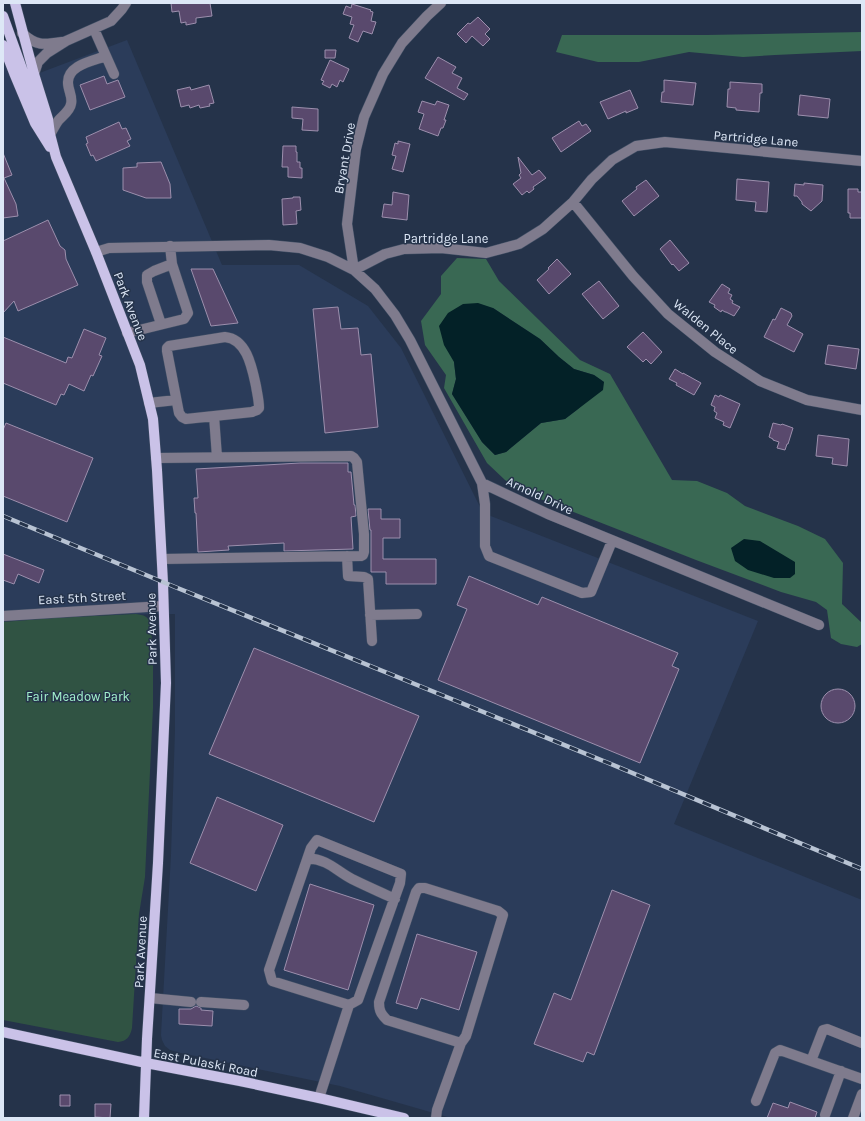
<svg xmlns="http://www.w3.org/2000/svg" width="865" height="1121" viewBox="0 0 865 1121" font-family="Karla,sans-serif">
<style>
.built{fill:#2b3c5a}
.green{fill:#305343}
.forest{fill:#396853;fill-rule:evenodd}
.water{fill:#032127}
.building{fill:#59496d;stroke:#9c8fad}
.lines{fill:none;stroke-linecap:round;stroke-linejoin:round}
.minor-casing{stroke:#425066;stroke-width:11}
.major-casing{stroke:#425066;stroke-width:11}
.minor{stroke:#7f7b8d;stroke-width:10}
.major{stroke:#cac2e8;stroke-width:10}
.rail-casing{stroke:#b8c3d3;stroke-width:4.5}
.rail{stroke:#25334a;stroke-width:3;stroke-dasharray:9;stroke-linecap:butt}
.labels{text-anchor:middle;stroke-width:3;stroke-linejoin:round;paint-order:stroke}
.street-label{font-size:13px;fill:#dde7f6;stroke:#25334a}
.park-label{font-size:13px;fill:#a2f0cc;stroke:#25334a}
</style>
<rect width="100%" height="100%" fill="#25334a"/>
<path class="built" d="M127,40l95,225h77l69,41 33,42 82,165 275,108 -84,203 188,76v218h-411l-111,-32 -159,-33 -11,-3 -5,-4 -3,-6 -1,-5 10,-180 4,-125v-116l-172,2v-555l10,22z"/>
<path class="green" d="M136,614c8,1 12,2 15,11l2,35v48l-8,169 -6,37 -7,114c-2,9 -5,13 -14,14l-115,-22v-398l51,-4z"/>
<path class="forest" d="M862,32v19l-87,4 -32,2 -54,-5 -50,10h-41l-42,-10 6,-17h144z
M457,258l29,1 13,22 81,79 30,14 62,106 25,1 30,12 18,13 53,20 27,13 18,24 -1,41 20,19v21l-5,3 -16,-3 -10,-6 -4,-28 -11,-8 -35,-10 -85,-32 -171,-67 -20,-13 -18,-17 -43,-75 2,-13 -21,-30 -4,-24 20,-27v-18zM493,308l47,31 19,18 15,12 20,6 10,7 -26,27 -13,10 -24,4 -35,29 -11,3 -13,-13 -30,-48 4,-15 -2,-17z"/>
<path class="water" d="M478,303l15,5 47,31 19,18 15,12 20,6 10,7 -1,8 -38,29 -24,4 -35,29 -11,3 -13,-13 -30,-48 4,-15 -2,-17 -10,-17 -5,-19 9,-13 15,-9z
M744,539l16,2 35,21v12l-5,4h-16l-26,-8 -13,-9 -4,-13z"/>
<path class="building" d="M171,3h39l2,13 -16,2v5l-10,2v-3l-5,1 -2,-12 -7,1z
M352,4l19,6 -1,1 3,1 -2,9 5,1 -4,12 -9,-3 -5,11 -9,-4 5,-13 -4,-1 2,-7 -9,-3 3,-8 5,2z
M478,17l12,12 -5,5 5,5 -7,7 -11,-10 -6,7 -9,-9 11,-11 2,1z
M325,50h11l-1,8h-10z
M438,57l18,10 -4,6 10,5 -5,10 11,6 -4,6 -39,-22z
M330,60l19,9 -6,13 -3,-2 -3,7 -5,-3 -2,4 -8,-4 2,-3 -3,-1z
M104,76l3,8 11,-4 7,17 -35,13 -10,-25z
M664,80l32,3 -3,22 -32,-3 1,-10h2z
M730,82l32,2v9h-2l-1,19 -23,-2v-2l-9,-1 1,-18h2z
M209,85l5,18 -5,1 1,2 -10,2 -1,-3 -9,3 -1,-3 -8,2 -4,-17 13,-3 1,3z
M630,90l8,18 -12,5v-2l-18,8 -8,-17z
M800,95l30,4 -2,19 -30,-3z
M422,101l13,4 2,-4 12,4 -5,15h2l-3,8h-2l-3,8 -19,-7 5,-15 -6,-2z
M292,107l26,2v22l-16,-1 1,-11 -11,-1z
M579,121l3,5 4,-2 5,7 -30,21 -9,-14z
M119,122l3,7 4,-1 5,11 -4,2 3,5 -34,15 -3,-6 -2,1 -5,-12 2,-1 -2,-6z
M398,141l12,3 -7,28 -11,-3 4,-13 -4,-1 3,-12 3,1z
M283,146h13v6h1v10h3v6h2v10l-14,-1v-10h-6z
M3,153l9,22 -8,3 12,26 2,12 -15,2z
M518,157l14,18 7,-5 7,8 -13,9 1,2 -5,4 -2,-2 -5,4 -9,-11 8,-6 -2,-3 2,-2z
M161,162l9,22 1,14h-25l-23,-8v-22l14,-1v-4z
M737,179l32,3 -2,30 -12,-1 1,-9 -20,-2z
M646,180l13,16 -25,20 -12,-15 15,-12 -1,-2z
M804,183l19,2 -1,16 -11,10 -9,-7v-2l-5,-6h-3l1,-12 9,1z
M848,189h10v3h4v26h-12v-5h-2z
M393,192l16,3 -2,25 -25,-3 2,-13 8,1z
M293,197h7l1,13 -5,1 1,13 -14,1 -1,-26 11,-1z
M48,220l12,26 5,4 1,9 12,26 -60,26 -4,-10 -11,12v-72z
M670,240l19,23 -10,8 -6,-7 -1,1 -12,-16z
M557,259l14,15 -22,20 -12,-14 12,-11 -1,-1z
M191,269h22l25,54 -27,3z
M599,281l20,25 -16,13 -21,-25z
M722,284l8,5 -2,4 4,2 -2,4 3,2 -1,2 8,4 -6,9 -8,-4h-1l-3,-2 -1,2 -7,-5 1,-2 -6,-3z
M338,307l3,22 17,-1 3,27 10,-1 7,73 -53,6 -12,-124z
M781,308l10,5 1,3 -5,9 16,9 -9,18 -30,-15 9,-18 2,1z
M84,329l22,9 -7,17 3,1 -9,20 -2,-1 -7,16 -15,-7 -5,11 -3,-1 -5,11 -53,-22v-46l63,26 2,-6 4,1z
M643,332l19,20 -11,12 -5,-5 -3,3 -16,-15z
M828,345l31,4 -3,20 -31,-5z
M675,369l8,5v-1l18,10 -7,12 -18,-10 1,-2 -8,-4z
M715,395l4,2 1,-2 20,9 -10,24 -7,-3 1,-3 -9,-4 2,-5 -3,-2 1,-4 -4,-2z
M6,423l87,35 -26,64 -64,-26v-66z
M773,423l8,2 1,-1 11,4 -5,16h-1l-2,6 -8,-2 2,-6 -6,-2v-1l-4,-2z
M818,435l31,4 -2,27 -15,-2 1,-6 -17,-2z
M300,463h48v9h3l3,33h1l1,11 -5,1 2,32 -69,2v-8l-56,3 1,4 -31,2 -2,-39h-1l-1,-15h4l-2,-29z
M368,509h13v10h19v19h-17v21h53v25h-50v-12h-15v-42h-1z
M3,554l41,16 -5,13 -21,-9 -4,10 -11,-4z
M469,576l69,29 4,-8 136,56 -6,13 7,3 -39,94 -202,-83 29,-71 -10,-4z
M254,648l165,68 -45,106 -165,-68z
M821 706a17 17 0 1 1 34 0a17 17 0 1 1-34 0Z
M217,797l66,28 -27,66 -66,-28z
M310,884l64,21 -26,85 -64,-20z
M612,890l38,15 -56,150 -7,-3 -4,10 -49,-18 20,-51 17,7z
M417,934l60,18 -18,58 -38,-12 -4,11 -21,-6z
M196,1006l5,2v2l12,1 -1,15 -33,-2v-15h12z
M60,1095h10v11h-10z
M790,1102l27,10 -2,6h-48l6,-15 15,5z
M95,1104h16l-1,14 -15,-1z"/>
<g class="lines">
<g class="minor-casing">
<path id="minor" d="M441,3l-14,13 -25,27 -19,31 -19,43 -8,32 -9,75 7,46 21,19 20,26 15,25 72,143 66,31 271,111
M94,29l20,45
M22,33c14,13 21,12 40,9
M34,74l4,-12 9,-9 19,-12 45,-20 11,-12 4,-6
M50,134c3,-4 5,-9 8,-13 4,-5 12,-10 13,-17 2,-7 -3,-14 -3,-21 -1,-18 25,-22 38,-27
M573,202l60,74 35,38 47,38 45,29 47,19 55,10
M96,252l13,-4 160,-3 31,3 28,9 26,13 31,-16 19,-5 37,-1 45,5 33,-9 24,-15 30,-27 19,-23 20,-19 24,-14 29,-4 197,19
M161,324l-14,-42v-7l7,-4 18,-7
M127,333l57,-14 4,-6 -16,-49 -2,-18
M149,403l27,-3
M214,416l-28,3 -4,-2 -3,-4 -12,-62v-3l2,-2 56,-9c22,2 27,31 31,49 1,7 3,14 3,22l-2,2 -5,2 -38,4 3,41
M156,458l195,-2 3,2 3,4 7,72v18l-1,3 -2,1 -199,3
M482,483l3,21v42l4,10 93,37 9,-1 21,-51
M347,556l1,20 16,1 4,2 4,62
M370,615l47,-1
M3,616l160,-10
M308,858c21,2 27,12 44,21 14,7 28,13 43,20
M150,998l41,4
M201,1002l43,3
M811,1061l12,-31 4,-1 35,14
M319,1098l30,-93 9,-5 42,-117 1,-9 -84,-34 -6,8 -42,122 3,11 77,24
M756,1101l19,-48 5,-3 82,29
M825,1115l16,-44
M436,1118l1,-8 24,-67 5,-7 37,-121 -5,-4 -73,-23h-6l-3,4 -37,110c0,9 2,12 8,18l74,23
M853,1118l9,-24"/>
</g>
<g class="major-casing">
<path id="major" d="M15,3l19,71 14,45 2,15 6,23 40,95 44,113 13,54 4,51 6,113 3,100 -8,180 -11,176 -3,79
M3,16l35,97 8,14
M3,45l11,28 21,50 15,24
M3,1032l143,31 94,18 79,17 85,20"/>
</g>
<use href="#minor" class="minor"/>
<use href="#major" class="major"/>
<g class="rail-casing">
<path id="rail" d="M3,516l172,71 225,91 206,84 256,107"/>
</g>
<use href="#rail" class="rail"/>
</g>
<g class="labels">
<g class="street-label">
<text transform="translate(756 138) rotate(5)" y="5">Partridge Lane</text>
<text transform="translate(344 158) rotate(-80)" y="5">Bryant Drive</text>
<text x="446" y="243">Partridge Lane</text>
<text transform="translate(131 306) rotate(69)" y="5">Park Avenue</text>
<text transform="translate(706 326) rotate(39)" y="5">Walden Place</text>
<text transform="translate(540 495) rotate(25)" y="5">Arnold Drive</text>
<text transform="translate(82 597) rotate(-3)" y="5">East 5th Street</text>
<text transform="translate(151 629) rotate(-91)" y="5">Park Avenue</text>
<text transform="translate(140 952) rotate(-87)" y="5">Park Avenue</text>
<text transform="translate(206 1062) rotate(11)" y="5">East Pulaski Road</text>
</g>
<g class="park-label">
<text x="78" y="701">Fair Meadow Park</text>
</g>
</g>
<rect width="865" height="1121" fill="none" stroke="#dde7f6" stroke-width="8"/>
</svg>
